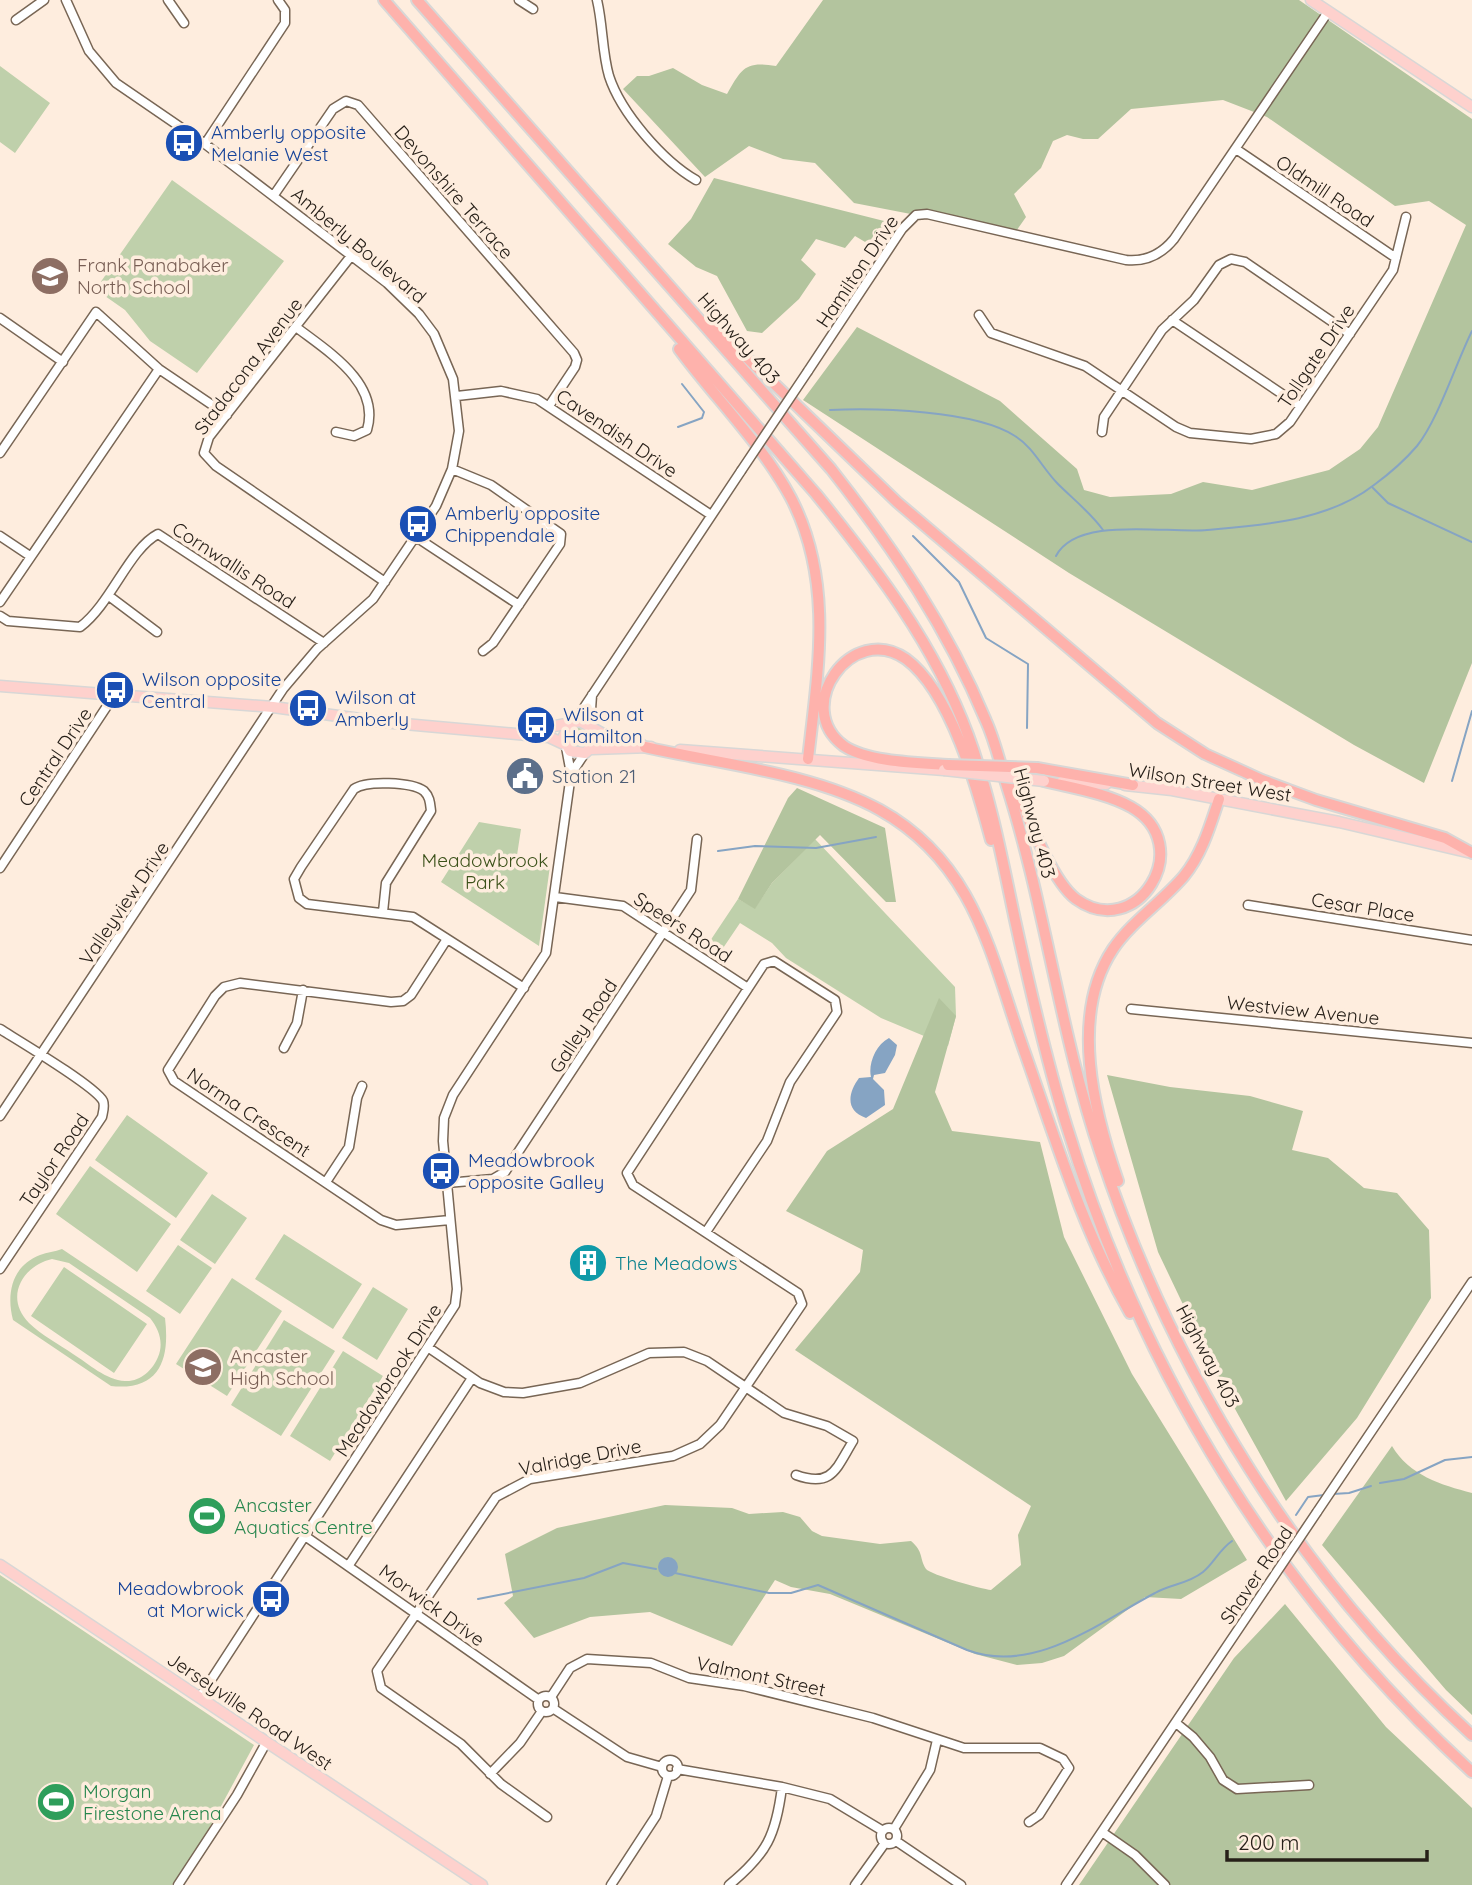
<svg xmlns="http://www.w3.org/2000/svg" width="1472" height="1885" viewBox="0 0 1472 1885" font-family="Quicksand,sans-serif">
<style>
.green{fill:#bfd0ab;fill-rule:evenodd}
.forest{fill:#b3c49e}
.water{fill:#86a4c3}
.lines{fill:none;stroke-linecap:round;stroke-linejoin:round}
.stream{stroke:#86a4c3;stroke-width:2}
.minor-casing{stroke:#786655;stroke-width:11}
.major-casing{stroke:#d8d7d6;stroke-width:13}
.highway-casing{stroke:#d8d7d6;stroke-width:14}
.minor{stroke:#fff;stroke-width:8}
.major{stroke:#fed1cd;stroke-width:10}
.highway{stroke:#feb2ac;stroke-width:10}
.minor-bridge-casing{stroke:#786655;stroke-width:11;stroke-linecap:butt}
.major-bridge-casing{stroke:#d8d7d6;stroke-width:13;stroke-linecap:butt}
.highway-bridge-casing{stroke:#d8d7d6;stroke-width:14;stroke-linecap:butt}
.minor-bridge{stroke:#fff;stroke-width:8}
.major-bridge{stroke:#fed1cd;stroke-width:10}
.highway-bridge{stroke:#feb2ac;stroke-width:10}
.labels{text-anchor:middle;stroke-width:7;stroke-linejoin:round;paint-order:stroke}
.transit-label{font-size:19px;fill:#164399;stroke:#feedde;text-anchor:start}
.street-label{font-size:19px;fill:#272019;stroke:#feedde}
.education-label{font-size:19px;fill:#785e54;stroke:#feedde;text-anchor:start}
.service-label{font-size:19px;fill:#4e5e75;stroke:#feedde;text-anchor:start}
.park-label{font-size:19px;fill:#3b5119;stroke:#feedde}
.culture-label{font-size:19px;fill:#0d838f;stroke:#feedde;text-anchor:start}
.leisure-label{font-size:19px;fill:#27864d;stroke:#feedde;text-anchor:start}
</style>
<rect width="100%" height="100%" fill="#feedde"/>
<path class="green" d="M0,66l50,37 -35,50 -15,-11z
M172,180l112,81 -87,112 -47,-32 -25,-31 -20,-14 3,-5 -8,-8z
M570 737a9 9 0 1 1 18 0a9 9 0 1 1-18 0Z
M479,822l42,7 -5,33 34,4 -11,80 -98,-64z
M815,839l140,148 1,29 -8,30 -67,-28 -95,-60 -14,-15 -32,-20 -23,34 -13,-7 34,-51 17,9 17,-25z
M127,1115l81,58 -32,45 -81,-58z
M90,1166l81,58 -34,48 -81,-58z
M212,1194l35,24 -32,46 -35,-24z
M284,1234l78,50 -29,45 -78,-50z
M178,1245l34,23 -32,46 -34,-23z
M62,1249l103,69c5,41 -5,73 -54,68l-98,-66c-7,-27 -1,-54 27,-65 7,-3 15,-3 22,-6zM52,1259l17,4 81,55c9,11 14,25 8,39 -5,13 -18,25 -33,24 -19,-1 -36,-17 -52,-27 -14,-10 -32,-19 -44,-31 -25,-25 -7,-57 23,-64z
M64,1267l83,57 -33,49 -83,-57z
M232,1278l50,33 -55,85 -51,-32z
M373,1287l35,22 -31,51 -35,-22z
M284,1320l51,31 -54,85 -50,-31z
M343,1351l40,25 -53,85 -40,-25z
M0,1575l254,170 -48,89 -34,51h-172z"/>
<path class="forest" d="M823,0h476l173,119v544l-48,120 -70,-38 -285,-172 -266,-173 54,-73 143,74 77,68 7,21 26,7 61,-3 32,-12 49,8 77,-20 31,-21 18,-22 88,-202 -37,-24 -34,5 -128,-89 -44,-17 -92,9 -33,30h-15l-16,-4 -14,6 -12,27 -27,26 12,23 -12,17 -160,-31 -39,-40 -32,-4 -34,-13 -44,31 -82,-88 14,-13h12l24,-8 29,17 25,9c15,-26 18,-33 49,-28z
M714,178l186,47 -18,27 -27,-16 -10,12 -29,-9 -15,21 15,14 -17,25 -37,34 -15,-2 -30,-55 -21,-9 -28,-23 23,-25z
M797,788l88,40 11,74h-10l-66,-67 -48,48 -17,26 -17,-10 50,-101z
M939,998l17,18 -21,76 17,39 88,11 24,95 68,137 115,186 -66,39 -36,-2 -81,59 -22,7 -25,2 -42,-11 -145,-60 -39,-7 -16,-7 -43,66 -82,-34 -60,5 -56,21 -30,-35 9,-7 -8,-42 52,-26 108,-23 67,3 17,6 34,-2 17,5 12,14 10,5 58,8 31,-3c13,11 8,17 15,28 5,6 56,20 65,21l30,-25 -3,-30 13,-29 -236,-156 65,-78 3,-22 -77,-39 41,-60 66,-42z
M1107,1075l63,12 80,9 53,15 -11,39 36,8 36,30 33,5 32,37 2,68 -74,120 -71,83 -67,-121 -61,-128z
M1392,1446c17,29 49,39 80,47v222l-26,-25 -124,-145z
M1285,1604l101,123 86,81v77h-393l155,-227z"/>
<path class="water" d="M889,1038l8,7 -2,10 -10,18 -11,2 -1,4 11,11 1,15 -19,13c-21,-7 -18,-25 -7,-40l12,-1c-3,-12 4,-32 18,-39z
M207,1502l14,9 -13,19 -14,-10z
M658 1567a10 10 0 1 1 20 0a10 10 0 1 1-20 0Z"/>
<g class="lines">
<path class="stream" d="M830,410c47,-2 145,0 185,26 18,11 28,33 43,48 15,15 33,29 45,46
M678,427l24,-9 2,-6 -22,-28
M1373,488l15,15 84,39
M913,536l46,46 27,56 42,26 -1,64
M1056,556c21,-41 112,-22 151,-26 56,-5 121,-9 167,-45 15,-11 31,-25 43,-39 21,-26 39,-83 55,-115
M1452,781l20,-70
M718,851l37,-5 61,2 60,-11
M1380,1483l24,-4 41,-19 27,-3
M1333,1494l16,-1 22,-7
M1296,1515l12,-18 16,-2
M675,1573l94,20h22l27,-8 149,65c67,25 131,-27 188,-57 16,-9 33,-9 48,-21 11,-9 16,-22 29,-31
M478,1599l106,-21 39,-15 33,6"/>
<g class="minor-casing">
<path id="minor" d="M168,0l16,23
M519,0l14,9
M597,0c6,25 5,52 12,76 12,37 54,85 87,104
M16,20l28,-20
M205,144l80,-121v-13l-7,-10
M1236,149l160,109
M274,195l59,-86 13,-8 12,4 216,248 3,7 -2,7 -26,39
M351,256l-142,181 -5,16 12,13 169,116
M979,315l12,18 94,33 91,61 14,6 61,6 25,-5 14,-12 103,-152 13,-53
M0,318l63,44
M1172,320l128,86
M296,327c31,24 85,56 71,103l-13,6 -18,-4
M808,371l94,-142 14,-14 11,-1 199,46c20,2 35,-5 48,-21l154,-227
M457,396l44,-5 36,8 174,116
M1102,432l2,-15 58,-87 32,-30 25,-35 12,-6 14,3 105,72
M0,453l96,-141 63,57 68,46
M452,469l39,16 70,49 -1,10 -67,99 -10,8
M0,536l30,20
M416,537l103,68
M109,596l48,36
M0,602l159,-233
M0,616l8,5 72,6c31,-23 49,-78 78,-93l166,109
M575,721l166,-250
M590,724l2,-29
M571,774l14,-21
M0,868l113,-171
M555,897l68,9 125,82
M1248,905l224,35
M383,912l3,-29 45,-72c-1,-8 -1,-14 -7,-20 -12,-9 -58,-11 -70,-2l-53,78 -7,12 5,19 8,6 106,13 111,71
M447,939l-36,56 -8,6 -12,1 -151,-19 -16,4 -9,9 -47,74 6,11 207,139 15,5 54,-5
M1131,1009l341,34
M0,1029c19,12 95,57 103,72 2,5 0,11 -1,16l-102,152
M284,1048l13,-25 6,-33
M0,1116l283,-427 34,-40 56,-50 63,-93 16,-37 7,-38 -6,-52 -19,-45 -15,-20 -32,-31 -182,-139 -89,-61 -27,-32 -23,-51
M326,1182l23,-35 8,-49 5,-12
M447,1183l46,-4 12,-7 186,-282 6,-51
M429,1348l51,35 24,9 19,1 57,-10 69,-30 35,-1 23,9 77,52 43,13 26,15c-17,28 -21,47 -57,34
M1317,1512l155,-230
M305,1536l234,164
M349,1565l123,-187
M538 1704a8 8 0 1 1 16 0a8 8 0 1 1-16 0Z
M200,1697l255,-392 2,-16 -14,-148 1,-23 9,-23 93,-142 25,-179 -5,-27
M551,1697l19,-29 17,-9 64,4 38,15 55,8 129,32 91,30h76l23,11 6,9 -30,47 -10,7
M554,1709l73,48 35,10
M1176,1723l17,14 17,20 13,23 14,9 72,-4
M662 1768a8 8 0 1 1 16 0a8 8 0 1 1-16 0Z
M677,1769l105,18 48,12 53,32
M490,1774l30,-31 22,-32
M547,1817l-46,-33 -40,-40 -80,-56 -4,-17 119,-174 34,-18 143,-23 27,-12 20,-19 82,-121 -4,-11 -165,-108 -6,-12 137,-209 10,-3 61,39 2,12 -47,70 -23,59 -61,91
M881 1836a8 8 0 1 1 16 0a8 8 0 1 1-16 0Z
M894,1829l36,-59 7,-30
M1102,1832l33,23 30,30
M896,1841l65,44
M178,1885l59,-90 29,-52
M611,1885l45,-69 12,-40
M729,1885c38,-31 47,-50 53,-98
M855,1885l30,-42
M1066,1885l200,-297"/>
</g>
<g class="major-casing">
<path id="major" d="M1311,0l161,107
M0,686l273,21 109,15 167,15 15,7
M570,724l-7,14 7,13 15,2 11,-10
M525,732l55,-11 32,18 26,3 7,5
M592,749l59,-2
M680,750l264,20
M1062,782l44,2
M1125,785l47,5 167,32 128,30
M0,1565l482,320"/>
</g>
<g class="highway-casing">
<path id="highway" d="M384,0l432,494c60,74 119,151 152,241 22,60 34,123 47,185 15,69 31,140 52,207 76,249 213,470 405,645
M417,0l414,469c63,80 116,158 155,252 9,20 14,42 20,62 39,122 54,251 95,372 72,218 200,425 371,580
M711,323l186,179 260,221 48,31 57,26 54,20 129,38 27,15
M679,349c36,49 83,95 112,149 43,83 27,172 17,261
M645,747c75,17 168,26 235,63 97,54 111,148 145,243 31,88 58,178 105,260
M948,765c-28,-2 -81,-3 -104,-19 -53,-39 8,-125 62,-87 45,33 71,129 85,181
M1037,768l96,17
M1009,771c14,32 40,108 67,128 61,44 122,-54 55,-92 -25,-14 -59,-19 -87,-26
M1118,1181c-24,-69 -49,-166 -5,-232 19,-28 49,-47 71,-73 18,-22 26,-50 35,-77"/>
</g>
<use href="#minor" class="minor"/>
<use href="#major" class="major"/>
<use href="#highway" class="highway"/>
<g class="minor-bridge-casing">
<path id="minor-bridge" d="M741,471l67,-100
M1266,1588l51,-76"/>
</g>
<g class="major-bridge-casing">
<path id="major-bridge" d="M944,770l100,11"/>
</g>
<g class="highway-bridge-casing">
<path id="highway-bridge" d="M948,765l89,3"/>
</g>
<use href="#minor-bridge" class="minor-bridge"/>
<use href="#major-bridge" class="major-bridge"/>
<use href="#highway-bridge" class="highway-bridge"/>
</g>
<defs>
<g id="bus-disc" transform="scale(2.0125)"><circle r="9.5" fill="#1a4fb4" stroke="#feedde"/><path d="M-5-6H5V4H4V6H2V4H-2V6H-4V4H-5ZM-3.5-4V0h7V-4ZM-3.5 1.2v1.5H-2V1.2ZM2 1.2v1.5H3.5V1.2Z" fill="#fff"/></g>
<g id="school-disc" transform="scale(2.0125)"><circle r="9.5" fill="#8d6e63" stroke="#feedde"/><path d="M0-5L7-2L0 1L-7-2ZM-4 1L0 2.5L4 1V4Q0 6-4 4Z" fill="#fff"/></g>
<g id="civic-disc" transform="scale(2.0125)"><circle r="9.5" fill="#5c6f8a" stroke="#feedde"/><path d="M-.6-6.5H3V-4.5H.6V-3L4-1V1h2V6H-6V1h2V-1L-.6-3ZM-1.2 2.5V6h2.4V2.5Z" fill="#fff"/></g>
<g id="building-disc" transform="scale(2.0125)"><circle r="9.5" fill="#0f9aa8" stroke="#feedde"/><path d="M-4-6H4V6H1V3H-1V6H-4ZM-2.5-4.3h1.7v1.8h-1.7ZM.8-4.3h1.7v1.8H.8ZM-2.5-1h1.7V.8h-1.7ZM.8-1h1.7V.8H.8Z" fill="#fff"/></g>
<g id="stadium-disc" transform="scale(2.0125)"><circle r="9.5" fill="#2e9e5b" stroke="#feedde"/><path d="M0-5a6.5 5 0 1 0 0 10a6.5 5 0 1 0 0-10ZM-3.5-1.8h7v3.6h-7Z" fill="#fff"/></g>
</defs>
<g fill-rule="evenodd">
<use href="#bus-disc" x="184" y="143"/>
<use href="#school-disc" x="50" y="276"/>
<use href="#bus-disc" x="418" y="524"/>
<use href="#bus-disc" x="115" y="690"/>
<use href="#bus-disc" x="308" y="708"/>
<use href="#bus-disc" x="536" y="725"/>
<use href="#civic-disc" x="525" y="776"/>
<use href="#bus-disc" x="441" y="1171"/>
<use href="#building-disc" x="588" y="1263"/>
<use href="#school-disc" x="203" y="1367"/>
<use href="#stadium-disc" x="207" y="1516"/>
<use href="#bus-disc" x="271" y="1599"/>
<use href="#stadium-disc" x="56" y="1802"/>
</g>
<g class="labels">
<g class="transit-label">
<text x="211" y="139">Amberly opposite<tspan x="211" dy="22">Melanie West</tspan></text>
<text x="445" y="520">Amberly opposite<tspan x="445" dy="22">Chippendale</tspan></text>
<text x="142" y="686">Wilson opposite<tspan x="142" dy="22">Central</tspan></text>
<text x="335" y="704">Wilson at<tspan x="335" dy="22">Amberly</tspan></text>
<text x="563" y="721">Wilson at<tspan x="563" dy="22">Hamilton</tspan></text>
<text x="468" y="1167">Meadowbrook<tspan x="468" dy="22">opposite Galley</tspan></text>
<text x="244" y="1595" text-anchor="end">Meadowbrook<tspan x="244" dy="22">at Morwick</tspan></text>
</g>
<g class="street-label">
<text transform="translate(1325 191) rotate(34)" y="7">Oldmill Road</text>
<text transform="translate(454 192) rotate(49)" y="7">Devonshire Terrace</text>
<text transform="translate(359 245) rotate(40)" y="7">Amberly Boulevard</text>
<text transform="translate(857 271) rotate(-56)" y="7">Hamilton Drive</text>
<text transform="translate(739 338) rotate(49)" y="7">Highway 403</text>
<text transform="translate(1316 356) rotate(-56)" y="7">Tollgate Drive</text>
<text transform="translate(248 366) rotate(-53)" y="7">Stadacona Avenue</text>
<text transform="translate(617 433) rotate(34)" y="7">Cavendish Drive</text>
<text transform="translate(234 565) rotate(33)" y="7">Cornwallis Road</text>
<text transform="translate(55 757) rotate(-56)" y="7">Central Drive</text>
<text transform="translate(1210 782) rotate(9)" y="7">Wilson Street West</text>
<text transform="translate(1035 823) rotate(75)" y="7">Highway 403</text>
<text transform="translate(124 903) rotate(-56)" y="7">Valleyview Drive</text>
<text transform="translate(1363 907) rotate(9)" y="7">Cesar Place</text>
<text transform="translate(683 927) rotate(33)" y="7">Speers Road</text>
<text transform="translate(1303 1010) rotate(6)" y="7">Westview Avenue</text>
<text transform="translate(583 1026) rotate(-57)" y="7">Galley Road</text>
<text transform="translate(249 1112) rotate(34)" y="7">Norma Crescent</text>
<text transform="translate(54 1160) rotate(-56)" y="7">Taylor Road</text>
<text transform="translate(1208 1356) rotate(62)" y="7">Highway 403</text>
<text transform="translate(388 1380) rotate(-57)" y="7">Meadowbrook Drive</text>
<text transform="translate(580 1457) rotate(-11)" y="7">Valridge Drive</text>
<text transform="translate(1256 1575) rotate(-56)" y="7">Shaver Road</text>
<text transform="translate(432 1605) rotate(36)" y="7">Morwick Drive</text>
<text transform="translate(761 1676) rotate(12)" y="7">Valmont Street</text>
<text transform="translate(250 1711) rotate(34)" y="7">Jerseyville Road West</text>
</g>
<g class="education-label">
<text x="77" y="272">Frank Panabaker<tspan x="77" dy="22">North School</tspan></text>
<text x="230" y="1363">Ancaster<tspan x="230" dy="22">High School</tspan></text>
</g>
<g class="service-label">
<text x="552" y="783">Station 21</text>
</g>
<g class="park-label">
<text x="485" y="867">Meadowbrook<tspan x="485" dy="22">Park</tspan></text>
</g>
<g class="culture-label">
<text x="615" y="1270">The Meadows</text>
</g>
<g class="leisure-label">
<text x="234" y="1512">Ancaster<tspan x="234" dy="22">Aquatics Centre</tspan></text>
<text x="83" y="1798">Morgan<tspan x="83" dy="22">Firestone Arena</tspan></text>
</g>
</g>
<path d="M1227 1850v10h200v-10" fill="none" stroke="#272019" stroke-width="3.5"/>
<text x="1238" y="1850" font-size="21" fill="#272019" stroke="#feedde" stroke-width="5" paint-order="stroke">200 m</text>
</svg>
